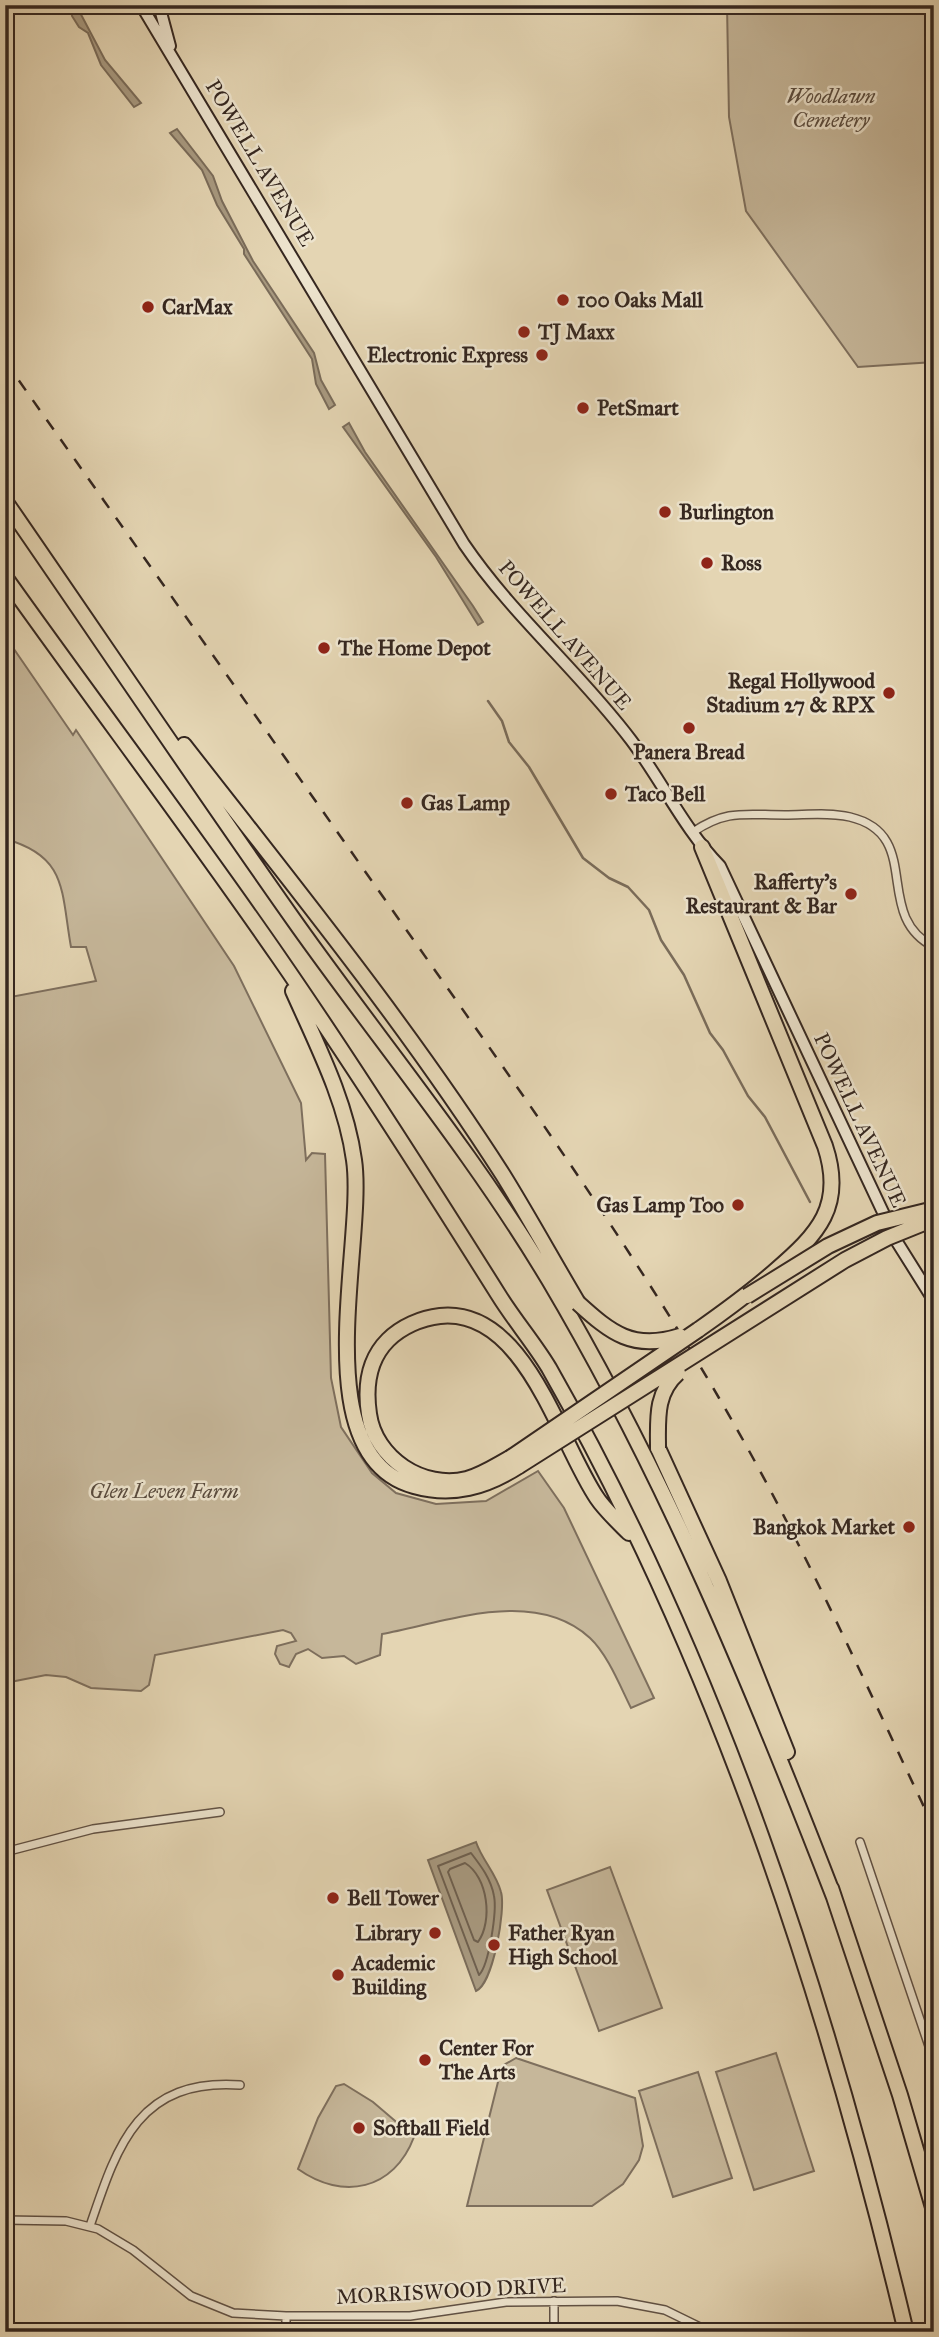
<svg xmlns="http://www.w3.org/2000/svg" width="939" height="2337" viewBox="0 0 939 2337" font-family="'IM FELL Great Primer',serif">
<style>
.green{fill:#c6b79a;stroke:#7e6f5d;stroke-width:2}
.water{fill:#a89a81;stroke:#7a6c5a;stroke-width:2}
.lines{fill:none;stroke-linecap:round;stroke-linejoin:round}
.shore{stroke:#6e6050;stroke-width:2}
.stream{stroke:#7a6c5a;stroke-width:2.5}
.street-casing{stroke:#615245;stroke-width:10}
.secondary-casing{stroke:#352720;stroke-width:14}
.highway-casing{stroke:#352720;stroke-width:18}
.street{stroke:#ede4ce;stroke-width:7}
.secondary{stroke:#ede4ce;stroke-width:10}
.highway{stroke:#e4d5b3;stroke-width:14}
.rail{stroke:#352720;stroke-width:2.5;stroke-dasharray:12 12;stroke-linecap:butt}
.highway-bridge-casing{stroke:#352720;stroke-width:18;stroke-linecap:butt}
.highway-bridge{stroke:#e4d5b3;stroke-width:14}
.poi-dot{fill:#8f2418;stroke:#ede4ce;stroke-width:2.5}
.labels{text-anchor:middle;stroke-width:5;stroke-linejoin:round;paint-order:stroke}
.park-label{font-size:21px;font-style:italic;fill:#594b3e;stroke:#ede4ce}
.street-label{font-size:21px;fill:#352720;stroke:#ede4ce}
.poi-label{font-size:21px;font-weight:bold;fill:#352720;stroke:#ede4ce;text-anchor:start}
</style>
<rect width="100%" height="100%" fill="#e4d5b3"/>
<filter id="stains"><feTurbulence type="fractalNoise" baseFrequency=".00286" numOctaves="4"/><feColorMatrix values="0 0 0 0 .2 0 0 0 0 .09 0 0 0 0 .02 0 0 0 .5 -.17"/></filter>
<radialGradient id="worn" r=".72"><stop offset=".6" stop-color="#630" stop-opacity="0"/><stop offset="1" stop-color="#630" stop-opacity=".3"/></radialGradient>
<path class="green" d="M727,5h207v357l-76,5 -112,-156 -17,-94z
M5,636l68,99 3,-5 158,236 67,137 5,57 6,-7 13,1 6,224 10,49 31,46 24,20 40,11 50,-3 52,-30 26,37 90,190 -23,10c-11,-22 -23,-53 -41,-70 -56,-51 -143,-16 -208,-4l-2,21 -24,9 -12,-8 -22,2 -14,-9 -12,5 -7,13 -9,-3 -5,-10 2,-8 19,-5 -5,-8 -8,-3 -128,25 -6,30 -8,6 -50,-3 -25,-11 -20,-2 -41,8v-685l91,-17 -10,-34h-15c-10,-55 -3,-91 -66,-108z
M610,1867l52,141 -63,23 -52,-141z
M776,2053l38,118 -60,19 -38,-118z
M516,2058l119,40 8,48 -4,14 -16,24 -31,22h-125l35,-140z
M698,2072l34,106 -59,19 -34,-106z
M344,2084l29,18 41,35c-20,53 -71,64 -116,32l20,-51 18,-32z"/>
<path class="water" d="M71,5h5l29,55 36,43 -7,4 -33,-42 -13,-32 -9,-6 -7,-11z
M177,129l36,47 9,25 31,60 61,92 7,27 14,25 -6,4 -13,-25 -4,-25 -68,-105v-5l-27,-44 -15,-35 -32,-37z
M349,423l16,29 108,154 10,16 -5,3 -42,-68 -93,-130z
M476,1842c6,18 20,31 25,50 5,17 -8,92 -25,99l-48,-131z"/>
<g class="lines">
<path class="shore" d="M471,1853c10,13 20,26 23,43 3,15 -5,69 -15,79l-41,-109z
M465,1863c23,14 28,58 13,79l-4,-2 -26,-68 2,-3z"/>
<path class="stream" d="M488,701l14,20 7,21 20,25 54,91 26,20 19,9 21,23 12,30 23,35 26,58 13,17 25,46 17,21 45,85"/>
<g class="street-casing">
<path id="street" d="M693,832c34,-23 52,-17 92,-17 21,0 44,-3 65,2 75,18 21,98 84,130
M860,1842l74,219
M5,1852l88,-23 127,-17
M5,2220l61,1 32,8 35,21 58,46 42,17 53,3h124l96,-14 111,-1 48,9 45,22
M90,2226c27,-80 48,-148 150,-141
M554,2301v31
M286,2332v-16"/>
</g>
<g class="secondary-casing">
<path id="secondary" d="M141,5l323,539c49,72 115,127 167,196 31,41 53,89 89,126l177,376 37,59
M159,5l11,41"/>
</g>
<g class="highway-casing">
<path id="highway" d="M5,501c98,142 194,285 293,425 84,118 177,230 251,354 116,196 203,405 285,617
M5,577c91,128 186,253 275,382 76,110 147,222 218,335 16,26 36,49 51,74 170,299 278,631 357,964
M184,745c109,140 223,280 319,430 26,42 50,86 75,128
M293,991c24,54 53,110 61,169 12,81 -51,296 60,326 39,11 72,1 105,-20
M698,1330c27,-19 53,-38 77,-59 43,-37 70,-65 50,-125l-123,-299
M658,1448l61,133 68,171
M510,1458c-13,7 -28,17 -43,21 -44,11 -92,-21 -98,-65 -4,-27 -1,-54 19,-74 13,-13 33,-22 52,-24 85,-9 119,126 157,182 8,12 21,24 32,35
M831,1888l69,207 34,116"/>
</g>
<use href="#street" class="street"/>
<use href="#secondary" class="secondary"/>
<use href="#highway" class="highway"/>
<path class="rail" d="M5,361c130,183 259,367 388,550 113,160 227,318 326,487 81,138 146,285 215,430"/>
<g class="highway-bridge-casing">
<path id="highway-bridge" d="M747,1296l81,-50 49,-23 57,-14
M578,1303c33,30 55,48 102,33
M658,1448c0,-28 -3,-55 20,-75
M510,1458l188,-128
M519,1466l326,-206 42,-22 47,-19"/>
</g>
<use href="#highway-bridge" class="highway-bridge"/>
</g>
<g class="poi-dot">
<circle cx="563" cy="300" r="7"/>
<circle cx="148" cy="307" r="7"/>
<circle cx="524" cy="332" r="7"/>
<circle cx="542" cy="355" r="7"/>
<circle cx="583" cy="408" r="7"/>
<circle cx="665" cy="512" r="7"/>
<circle cx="707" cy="563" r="7"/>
<circle cx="324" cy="648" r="7"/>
<circle cx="889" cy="693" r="7"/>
<circle cx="689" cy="728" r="7"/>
<circle cx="611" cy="794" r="7"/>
<circle cx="407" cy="803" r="7"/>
<circle cx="851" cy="894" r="7"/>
<circle cx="738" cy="1205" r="7"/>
<circle cx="909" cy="1527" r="7"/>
<circle cx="333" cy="1898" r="7"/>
<circle cx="435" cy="1933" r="7"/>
<circle cx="494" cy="1945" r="7"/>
<circle cx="338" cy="1975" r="7"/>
<circle cx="425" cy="2060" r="7"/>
<circle cx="359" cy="2128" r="7"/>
</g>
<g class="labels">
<g class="park-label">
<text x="831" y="103">Woodlawn<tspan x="831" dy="24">Cemetery</tspan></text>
<text x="164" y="1498">Glen Leven Farm</text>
</g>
<g class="street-label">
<text transform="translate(260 163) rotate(59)" y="7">POWELL AVENUE</text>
<text transform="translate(565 635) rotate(49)" y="7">POWELL AVENUE</text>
<text transform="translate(860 1120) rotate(65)" y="7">POWELL AVENUE</text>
<text transform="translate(451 2291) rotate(-3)" y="7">MORRISWOOD DRIVE</text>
</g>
<g class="poi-label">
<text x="577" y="307">100 Oaks Mall</text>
<text x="162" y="314">CarMax</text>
<text x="538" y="339">TJ Maxx</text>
<text x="528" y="362" text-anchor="end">Electronic Express</text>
<text x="597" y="415">PetSmart</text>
<text x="679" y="519">Burlington</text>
<text x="721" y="570">Ross</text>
<text x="338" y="655">The Home Depot</text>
<text x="875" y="688" text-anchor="end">Regal Hollywood<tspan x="875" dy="24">Stadium 27 &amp; RPX</tspan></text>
<text x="689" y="759" text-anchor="middle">Panera Bread</text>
<text x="625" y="801">Taco Bell</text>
<text x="421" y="810">Gas Lamp</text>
<text x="837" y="889" text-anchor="end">Rafferty's<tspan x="837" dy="24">Restaurant &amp; Bar</tspan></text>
<text x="724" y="1212" text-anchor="end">Gas Lamp Too</text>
<text x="895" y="1534" text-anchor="end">Bangkok Market</text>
<text x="347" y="1905">Bell Tower</text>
<text x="421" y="1940" text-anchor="end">Library</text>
<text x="508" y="1940">Father Ryan<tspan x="508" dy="24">High School</tspan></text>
<text x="352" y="1970">Academic<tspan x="352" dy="24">Building</tspan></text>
<text x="439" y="2055">Center For<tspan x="439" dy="24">The Arts</tspan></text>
<text x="373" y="2135">Softball Field</text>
</g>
</g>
<rect width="939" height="2337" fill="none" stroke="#e4d5b3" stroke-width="28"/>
<rect x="7" y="7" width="925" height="2323" fill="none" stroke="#352720" stroke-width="3.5"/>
<rect x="14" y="14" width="911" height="2309" fill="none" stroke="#352720" stroke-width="2"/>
<rect width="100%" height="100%" filter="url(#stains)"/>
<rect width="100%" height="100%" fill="url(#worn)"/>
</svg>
